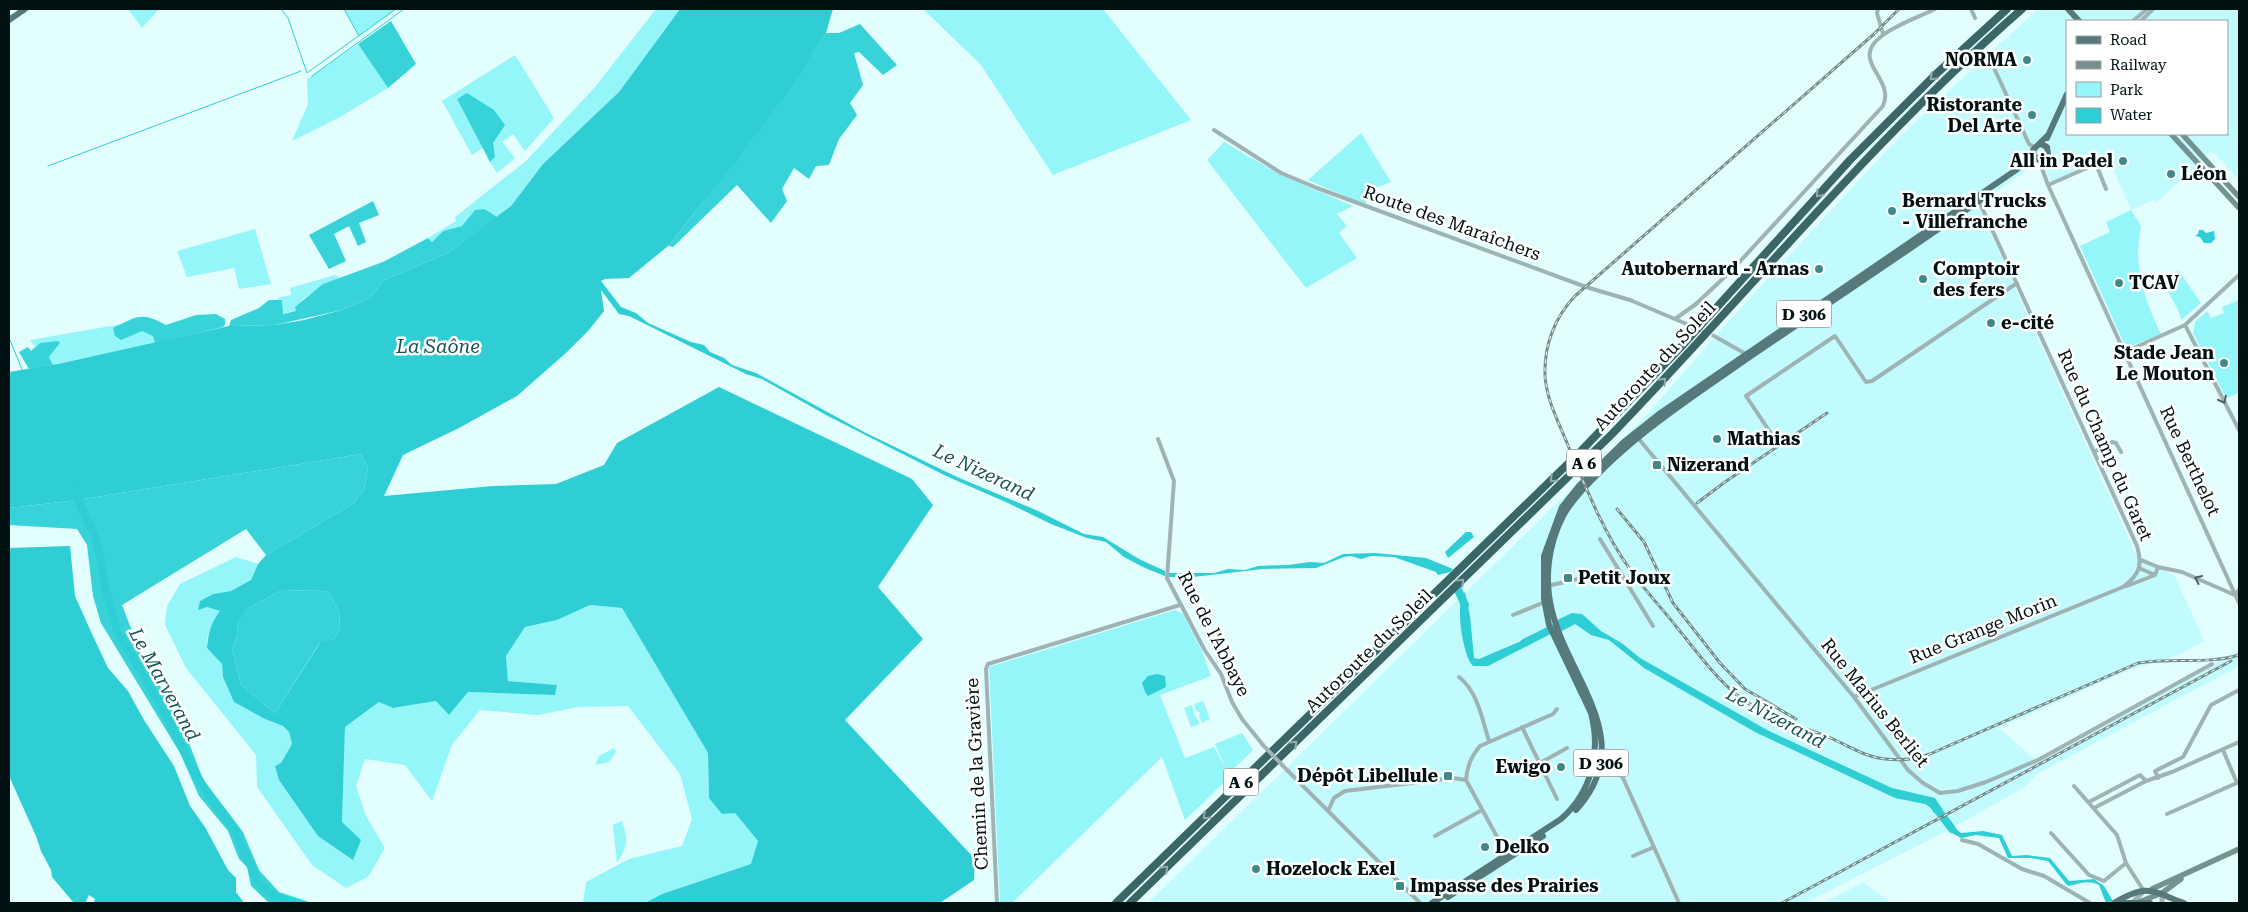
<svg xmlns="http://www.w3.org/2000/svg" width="2248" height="912" viewBox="0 0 2248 912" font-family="'Roboto Serif',serif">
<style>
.built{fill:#c1fbfd;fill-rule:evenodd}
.green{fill:#95f6fa}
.forest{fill:#37d3d8}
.water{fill:#2fced4;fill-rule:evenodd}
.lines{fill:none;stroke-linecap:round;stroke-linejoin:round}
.stream{stroke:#2fced4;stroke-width:1}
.river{stroke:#2fced4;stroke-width:8}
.minor-tunnel{stroke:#c0dbdc;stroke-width:4;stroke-dasharray:4 2;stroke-linecap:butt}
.minor{stroke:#a0b3b4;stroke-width:4}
.tertiary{stroke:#a0b3b4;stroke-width:5}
.secondary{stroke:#759293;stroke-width:5.5}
.primary{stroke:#567a7b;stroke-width:6}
.motorway{stroke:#3a6667;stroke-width:8}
.rail-casing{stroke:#778d8e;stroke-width:3}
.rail{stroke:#fff;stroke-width:1;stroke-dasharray:4;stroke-linecap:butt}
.minor-bridge{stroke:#a0b3b4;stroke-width:4}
.oneway{stroke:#93abab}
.oneway2{stroke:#516264}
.poi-dot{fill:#40898b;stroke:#fff;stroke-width:2}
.labels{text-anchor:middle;stroke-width:5;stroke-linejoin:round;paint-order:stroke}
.shield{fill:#fff;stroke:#4e595a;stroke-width:1}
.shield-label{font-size:16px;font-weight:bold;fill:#021213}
.poi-label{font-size:18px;font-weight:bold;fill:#021213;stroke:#fff;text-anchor:start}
.street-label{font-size:18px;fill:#021213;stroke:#fff}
.water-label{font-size:19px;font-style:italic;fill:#155457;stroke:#fff}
</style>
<rect width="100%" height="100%" fill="#e2feff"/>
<path class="built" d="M2038,9h201v171l-27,-29 -56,52 -2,-3 -23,10 -23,-53 -57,25 -10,-22 -63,45 157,348 40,23 29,65 -25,14 -50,15 -130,58 39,34 201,-112v16l-202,108 -12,13 -80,45 -140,71h-657l499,-488 79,-91 161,-174 45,-44zM2067,21h160v113h-160z
M1863,882l29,21h-69z"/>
<path class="green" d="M128,9h31l-17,19z
M344,9h52l-37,27z
M656,9h24l-61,83 -76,72 -32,42 -14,11 -12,-8 -23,17 -19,5 -11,11 -4,-4 28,-17 -1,-4 71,-56 69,-74z
M923,9h180l88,111 -138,55 -72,-110z
M358,44l30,44 -48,29 -48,24 16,-37 -1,-25z
M515,55l39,63 -29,33 -12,-17 -11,8 13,16 -18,15 -7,-11 5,-5 -3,-13 -35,-45 26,49 -11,7 -30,-54z
M1361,133l30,49 -21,8 -5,15 -57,-25z
M1224,142l55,32 74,32 -16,8 10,12 -8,7 18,25 -51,30 -99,-128z
M2131,210l10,16c-8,42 2,70 20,108l-35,14 -46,-102 30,-14 -4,-10z
M255,229l16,55 -32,5 -5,-21 -47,9 -10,-26z
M2179,271l22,32 -20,17c-1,-15 -21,-30 -12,-46z
M335,275l6,3 -18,6 -2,3 -18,12 -7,12 -14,2v-13h-6l4,-3 11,-2 -1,-7z
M2239,300v93l-13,5 -33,-65 2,-11 12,-11 4,7 13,-5 -2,-6z
M140,321l30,19 -117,25 -4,-8 11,-14h-20l-5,4 -5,-7z
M236,557l22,7 -7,16 -20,11 -18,3 -13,7 -1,8 8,-2 13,4 -13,27v10l15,16 1,13 42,42 18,7 6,6 3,12 -11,19 61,59 3,-95 34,-25 14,6 43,-7 32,-9 87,3 2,-10 -49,-4 -2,-25 19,-29 32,-7 33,-15 32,3 86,145 1,45 26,15 23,28 -6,23 -90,30 -17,9h-62l3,-21 43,-23 53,-13 10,-27 -12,-45 -52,-68 -50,1 -40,8 -58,-5 -28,35 -20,56 -27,-36 -40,-6 -9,27 10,30 19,32 -17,29 -22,11 -34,-23 -55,-78 -1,-32 -70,-87 -21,-43 2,-19 13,-22z
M1175,610l8,4 19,37 9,25 -51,19 25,63 29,-11 12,22 -11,-25 27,-11 11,17 -25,24 1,4 -44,42 -23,-63 -150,146h-12l-11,-236z
M1203,701l7,18 -8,4 -3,-7 1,-3 -4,-3 -2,-6z
M1192,705l2,9 6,10 -9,3 -7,-19z
M614,748l2,4 -7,10 -14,3 4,-9z
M622,821c6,19 7,24 -5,42l-4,-38z"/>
<path class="forest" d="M391,21l25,43 -28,24 -30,-44z
M860,24l37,41 -14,10 -24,-23 -5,1 9,32 -13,18 7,12 -18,24 -10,26 -13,1 -7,13 -15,-11 -12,21 5,12 -16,22 -34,-38 -64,62 -5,-1c56,-69 109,-139 158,-213h13z
M467,93l27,17 11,15 -12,18 2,14 -5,5 -33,-63z
M373,201l6,14 -20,8 7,19 -8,4 -9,-20 -15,8 12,27 -17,8 -20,-34z
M485,209l12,8 -49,36 -64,27 -14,18 -28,12 -67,15 -46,1 2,-6 28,-12 10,-8h13l1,14 13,-3 -1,-4 28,-23 60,-22 45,-24 4,4 11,-11 19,-5 13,-16z
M216,314l9,5v5l-2,3 -68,16 -2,-7 -11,-5 -21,9 -6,-4 -2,-8c24,-11 27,-17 53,-3l30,-10z
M58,341l2,2 -11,14 4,8 -24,4 -10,-17 9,-5 3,4 9,-8z
M361,454l7,14 -4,21 -10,14 -88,52 -20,-26 -124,76 20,52 21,34 22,42 18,46 40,53 16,38 20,22 33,11h-43l-18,-17 -4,-19 -8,-8 -11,-28 -29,-35 -19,-43 -79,-130 -8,-27 -6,-51 -10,-16 -68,-4v-17l69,-8z
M280,591l36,-1 13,2 10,20 1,17 -6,10 -15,5 -44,69 -34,-28 -9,-36 6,-16 -1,-10 5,-7 7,-8z"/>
<path class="water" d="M680,9h153l-7,24 -35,54 -58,78 -65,81 -39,32 -24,1 -4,2 20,26 15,6 12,10 43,19 13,3 6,7 14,6 8,7 24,8 108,59 93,45 79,33 48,24 19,3 36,22 26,12v5l-20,-8 -21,-11 -18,-15 -19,-4 -36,-14 -43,-21 -62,-27 -120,-61 -64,-36 -16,-5 -117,-58 -10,-2 -18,-24 3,21 -15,19 -22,22 -50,44 -58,32 -56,27 -19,41 109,-10 63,-2 48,-19 13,-22 102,-56 193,92 21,26 -55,82 45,52 -78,81 130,139 -1,21 -34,23h-295l17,-9 89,-30 7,-23 -23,-28 -13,1 -13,-16 -1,-45 -86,-145 -32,-3 -33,15 -32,7 -19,29 2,25 49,4 -2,10 -87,-3 -19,23 -13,-14 -43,7 -14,-6 -34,25 -3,95 19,18 -8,20 -35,-24 -39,-56 -4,-14 6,-3 11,-19 -3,-12 -6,-6 -18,-7 -31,-17 -11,-25 -1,-13 -15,-16c1,-13 4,-26 13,-37l-13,-4 -9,3 2,-9 13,-7 18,-3 20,-11 7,-16 8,-9 88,-52 10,-14 4,-21 -7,-14 -283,46 -69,8v-136l49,-8 171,-38 46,-1 29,-5 38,-10 28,-12 14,-18 64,-27 63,-47 32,-42 76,-72zM315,590l14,2 10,20 1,17 -6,10 -14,4 -45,70 -34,-28 -9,-36 6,-16 -1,-10 12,-15 31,-17z
M2199,230h4l3,3 8,-2 1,8 -4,4h-7l-4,-6 -5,-1 3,-2z
M1466,532h5l3,5 -26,21 -3,-6z
M70,546l5,50 17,38 16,34 20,23 16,29 30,46 16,40 15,21 23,43 8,8v14l8,11h-150l1,-4 -6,-4 -4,8h-11l-22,-26 -1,-7 -10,-19 -5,-15 -27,-60v-228z
M1375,553l51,5 27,11 -3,3 -12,3 -2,-3 -42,-15 -23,-1 -10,3 -10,-3 -7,1 -28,11 -53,1 -70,8h-24v-4h45l14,-4 17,1 13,-4 30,-1 22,-3 14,1 19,-9z
M1465,592l5,24 4,42 5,1 52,-22 2,6 -45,23h-15c-10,-10 -19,-64 -8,-74z
M1572,613l10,1 19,17 22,13 17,14 129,73 123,57 43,10 8,12 -9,3 -4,-6 -5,-3 -30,-6 -140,-66 -111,-64 -35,-28 -18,-5 -16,-11 -15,8 -4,-8 3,-5z
M1157,674l8,2 1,11 -18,9 -3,-4 -3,-9 6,-7z
M1947,821l14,12 22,-2 19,4 10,21 15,-1 23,3 19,23 25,-2 10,7 9,15 -7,2 -7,-18c-11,-5 -18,-2 -30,1l-3,-2 -18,-23 -17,-3h-23l-9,-20 -23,-3 -15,3 -9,-5 -7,-11z"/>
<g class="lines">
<path class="stream" d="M281,9l7,9 19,55 89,-64
M344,9l15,27
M312,76l92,-67
M48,166l253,-95
M10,340l13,32"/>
<path class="river" d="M78,491v9l16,34 6,22 4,27 13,48 43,73 33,65 16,27 26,35 23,51 15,14 21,7
M1458,590l7,15
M1524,643l32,-16
M1933,804l19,25"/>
<path class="minor-tunnel" d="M1689,325l25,11"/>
<path class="minor" d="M1878,9l-1,4 6,21
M1971,9l4,9
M2133,21l14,-12
M2141,21l12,-12
M1989,57l40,87 5,3
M1214,130l67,43 36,15 269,99 44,13 59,25
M2039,160l9,25 191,418
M2048,185l48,-21 10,25
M1675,319l21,-15 37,-35 150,-163c13,-29 -36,-45 0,-71 15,-11 36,-18 52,-26
M2185,325l54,105
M1714,336l32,18
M2125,352l60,-27 54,-50
M1638,438l216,259 54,73 15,13 17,10 18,-2 28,-9 52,-22 174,-96
M1158,439l16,42 -7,97 37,71 17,25 11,28 10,17 21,26
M1776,441l-30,-45 89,-60 31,46 6,-1 145,-98
M2094,452l18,-10 4,1 5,9
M1600,539l53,87
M2141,560l17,7 24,5 55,24
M2139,568l16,7 3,-8
M1547,586l71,-16
M2127,586l28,-11
M2236,596l3,-7
M1513,615l32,-13
M1459,677c19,15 23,42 30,64
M1854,697l269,-110c16,-12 20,-21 14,-41l-159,-347
M1522,727l35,72
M2223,750l14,33
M1540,763l27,-15
M1593,765l24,5 6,8 56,125
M1288,771l132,132
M2158,778l-3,-7 28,-14 28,-52 28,-15
M2146,781l26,-9 67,-30
M2074,786l43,49 9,28
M2089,802l51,-27 6,6 -52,27
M1328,811l6,-13 11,-7 108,-13 13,2
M2167,814l72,-32
M2051,833l38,42 15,6 22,-18 18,28
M1435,836l47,-26
M1962,840l16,4 44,25 22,7 46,27
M1507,855l-41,-75c1,-14 5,-23 14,-34l73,-32 4,-5
M1633,856l21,-9
M997,903l-11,-234 2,-5 192,-59"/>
<path class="tertiary" d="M2162,893v10
M2132,903l12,-12"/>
<path class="secondary" d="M2171,134l68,74
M2182,134l57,63
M2152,889l87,-40
M2139,902l23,-9 19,-14"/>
<path class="primary" d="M2068,9l11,12
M9,20l16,-11
M2047,138l20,-44
M2041,144l6,3 1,7 -2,4 -7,2 -5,-4 -1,-6 14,-14
M1576,810c63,-69 -7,-130 -24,-199 -8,-32 -4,-66 11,-95 10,-18 26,-33 41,-48 41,-40 87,-70 134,-103 82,-56 164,-110 245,-167
M1448,897l95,-61
M1432,903l129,-84c31,-27 40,-67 30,-106l-42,-88 -5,-26v-43l18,-49 16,-20 47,-46 34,-27 357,-244 17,-15
M2114,903c34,-20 37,-12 70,0
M2117,903h33"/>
<path class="motorway" d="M1116,903l463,-450 101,-105 170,-188 84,-84 73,-67
M1130,903l482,-469c137,-142 261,-295 410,-425"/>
<g class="rail-casing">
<path id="rail" d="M1899,9l-25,25 -299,262c-20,21 -31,49 -30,79 1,23 13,46 22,68 18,42 35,87 62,125 15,22 34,41 50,62 18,22 36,47 58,65 28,23 63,30 96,44 17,8 33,18 52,20 16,2 31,0 45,-5l208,-91c34,-6 68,2 101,-8
M1697,503l28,-21 102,-69
M1617,509l27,33 29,61 47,60 25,26 51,30
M1782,903l449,-242"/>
</g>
<use href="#rail" class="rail"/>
<path class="minor-bridge" d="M1263,745l25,26"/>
</g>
<defs><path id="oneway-chevron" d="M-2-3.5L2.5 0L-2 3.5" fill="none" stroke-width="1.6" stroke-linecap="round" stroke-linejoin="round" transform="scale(1.25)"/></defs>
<g class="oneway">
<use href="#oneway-chevron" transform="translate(1933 77) rotate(136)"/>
<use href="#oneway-chevron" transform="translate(1819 194) rotate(132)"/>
<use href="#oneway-chevron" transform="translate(1663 381) rotate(-47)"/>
<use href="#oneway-chevron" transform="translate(1553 479) rotate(136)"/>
<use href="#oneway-chevron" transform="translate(1461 582) rotate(-44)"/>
<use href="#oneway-chevron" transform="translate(1294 744) rotate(-44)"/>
<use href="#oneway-chevron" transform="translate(1206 816) rotate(136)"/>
<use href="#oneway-chevron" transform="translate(1165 869) rotate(-44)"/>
</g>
<g class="oneway2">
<use href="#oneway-chevron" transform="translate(2223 400) rotate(63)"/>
<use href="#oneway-chevron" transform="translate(2198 579) rotate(-156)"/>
</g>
<g class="poi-dot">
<circle cx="2027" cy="60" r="5"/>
<circle cx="2032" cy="115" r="5"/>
<circle cx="2123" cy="161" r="5"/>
<circle cx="2171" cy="174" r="5"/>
<circle cx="1892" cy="211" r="5"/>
<circle cx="1819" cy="269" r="5"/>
<circle cx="1923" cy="279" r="5"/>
<circle cx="2119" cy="283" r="5"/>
<circle cx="1991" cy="323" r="5"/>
<circle cx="2224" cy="363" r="5"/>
<circle cx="1717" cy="439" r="5"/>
<rect x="1652" y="460" width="10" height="10" rx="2.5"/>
<rect x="1563" y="573" width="10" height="10" rx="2.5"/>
<circle cx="1561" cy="767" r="5"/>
<rect x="1443" y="771" width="10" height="10" rx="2.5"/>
<circle cx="1485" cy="847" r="5"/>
<circle cx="1256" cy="869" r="5"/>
<rect x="1395" y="881" width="10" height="10" rx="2.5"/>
</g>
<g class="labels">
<g class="shield">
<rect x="1776.5" y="300.5" width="55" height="27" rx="4"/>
<rect x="1566.5" y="449.5" width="35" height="27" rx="4"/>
<rect x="1573.5" y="749.5" width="55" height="27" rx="4"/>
<rect x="1223.5" y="768.5" width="35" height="27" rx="4"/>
</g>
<g class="shield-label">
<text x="1804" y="320">D 306</text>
<text x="1584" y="469">A 6</text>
<text x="1601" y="769">D 306</text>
<text x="1241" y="788">A 6</text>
</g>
<g class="poi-label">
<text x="2017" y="66" text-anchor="end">NORMA</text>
<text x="2022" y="111" text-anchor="end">Ristorante<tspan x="2022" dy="21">Del Arte</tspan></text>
<text x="2113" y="167" text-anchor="end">All in Padel</text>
<text x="2181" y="180">Léon</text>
<text x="1902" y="207">Bernard Trucks<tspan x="1902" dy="21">- Villefranche</tspan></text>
<text x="1809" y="275" text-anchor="end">Autobernard - Arnas</text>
<text x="1933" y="275">Comptoir<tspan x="1933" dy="21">des fers</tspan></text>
<text x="2129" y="289">TCAV</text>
<text x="2001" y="329">e-cité</text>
<text x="2214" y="359" text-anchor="end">Stade Jean<tspan x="2214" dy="21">Le Mouton</tspan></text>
<text x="1727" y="445">Mathias</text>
<text x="1667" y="471">Nizerand</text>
<text x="1578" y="584">Petit Joux</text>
<text x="1551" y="773" text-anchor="end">Ewigo</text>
<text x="1438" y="782" text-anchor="end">Dépôt Libellule</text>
<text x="1495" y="853">Delko</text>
<text x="1266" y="875">Hozelock Exel</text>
<text x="1410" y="892">Impasse des Prairies</text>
</g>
<g class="street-label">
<text transform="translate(1452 223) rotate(20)" y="6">Route des Maraîchers</text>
<text transform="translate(1655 366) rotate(-47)" y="6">Autoroute du Soleil</text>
<text transform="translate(2105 445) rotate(66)" y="6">Rue du Champ du Garet</text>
<text transform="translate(2190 461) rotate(65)" y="6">Rue Berthelot</text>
<text transform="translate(1983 629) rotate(-22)" y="6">Rue Grange Morin</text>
<text transform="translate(1214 634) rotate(63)" y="6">Rue de l'Abbaye</text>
<text transform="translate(1369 651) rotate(-44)" y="6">Autoroute du Soleil</text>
<text transform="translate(1875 703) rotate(51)" y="6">Rue Marius Berliet</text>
<text transform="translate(977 774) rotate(-93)" y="6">Chemin de la Gravière</text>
</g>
<g class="water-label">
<text x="438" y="353">La Saône</text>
<text transform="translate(984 472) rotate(25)" y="7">Le Nizerand</text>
<text transform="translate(165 684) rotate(61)" y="7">Le Marverand</text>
<text transform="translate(1776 717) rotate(28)" y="7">Le Nizerand</text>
</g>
</g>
<rect width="2248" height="912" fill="none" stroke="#021213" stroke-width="20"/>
<rect x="2066" y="20" width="162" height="115" fill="#ffffff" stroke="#9aa0a1"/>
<rect x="2076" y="36" width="25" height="8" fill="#567a7b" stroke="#9aa0a1"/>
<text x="2110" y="45" font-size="15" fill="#021213">Road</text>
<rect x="2076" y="61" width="25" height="8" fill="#778d8e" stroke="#9aa0a1"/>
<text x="2110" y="70" font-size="15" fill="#021213">Railway</text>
<rect x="2076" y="82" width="25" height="15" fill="#95f6fa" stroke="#9aa0a1"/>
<text x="2110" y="95" font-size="15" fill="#021213">Park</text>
<rect x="2076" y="108" width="25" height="15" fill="#2fced4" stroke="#9aa0a1"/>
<text x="2110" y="120" font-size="15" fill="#021213">Water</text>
</svg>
